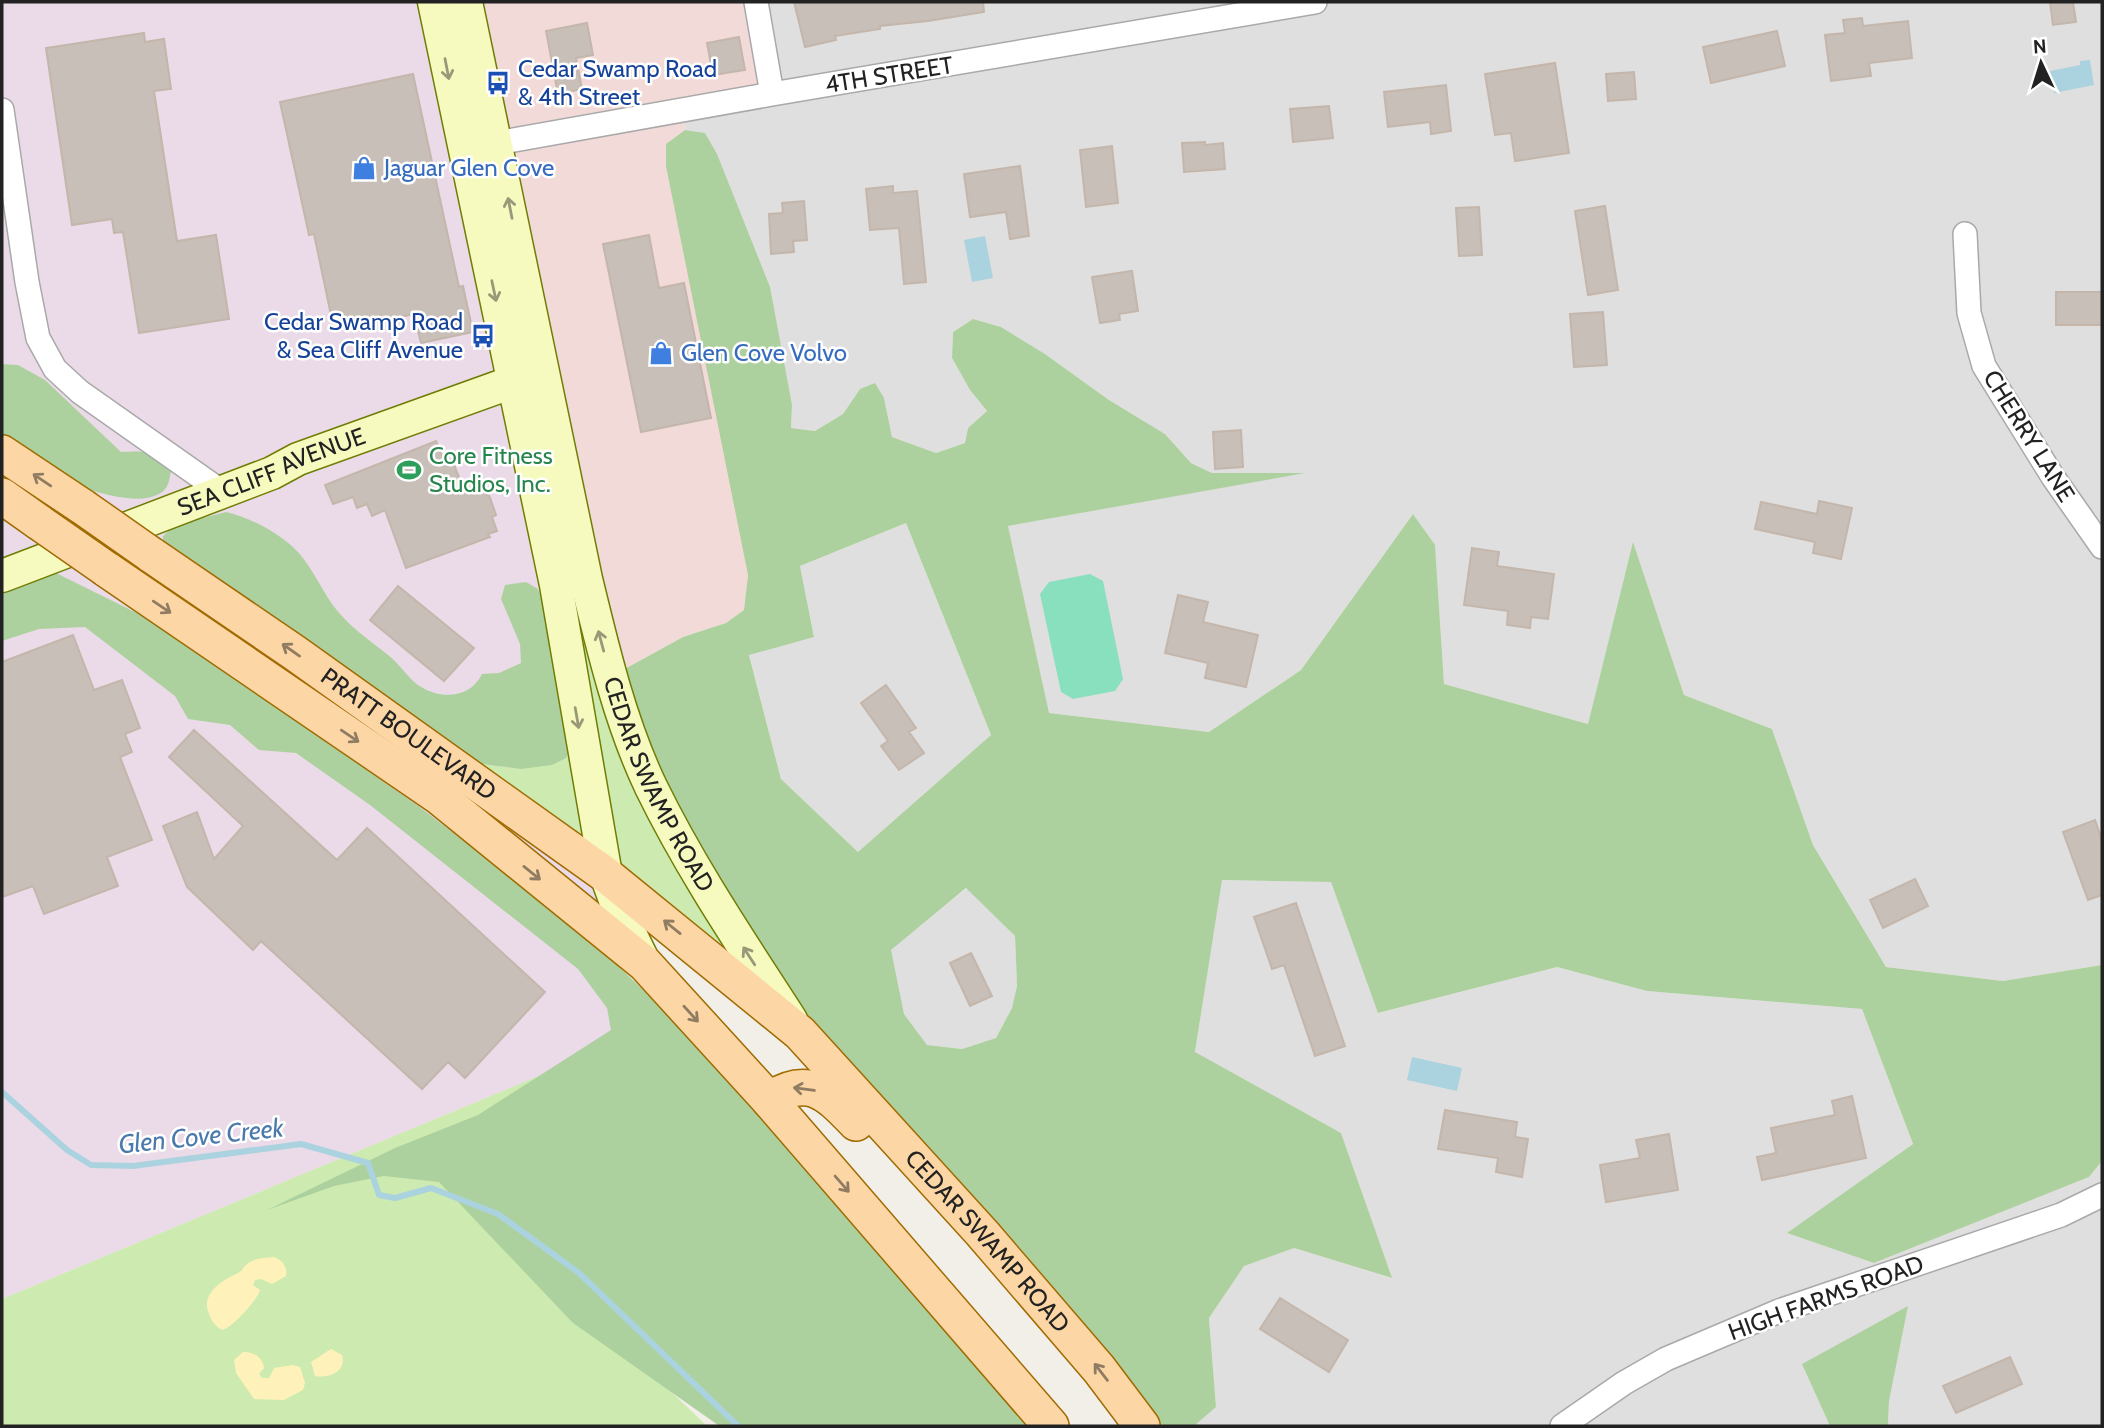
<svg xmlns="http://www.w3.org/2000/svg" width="2104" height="1428" viewBox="0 0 2104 1428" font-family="Cabin,sans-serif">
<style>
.residential{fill:#e0dfdf}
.commercial{fill:#f2dad9}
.industrial{fill:#ebdbe8}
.grass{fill:#cdebb0}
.forest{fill:#add19e;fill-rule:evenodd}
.sand{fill:#fff1ba}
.pitch{fill:#88e0be}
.water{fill:#aad3df}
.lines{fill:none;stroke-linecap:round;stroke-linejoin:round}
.stream{stroke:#aad3df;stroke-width:6}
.building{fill:#c7bfb8;stroke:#c4b6ab;stroke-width:2}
.street-casing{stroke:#a9a9a9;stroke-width:26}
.secondary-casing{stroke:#707d05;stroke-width:35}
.primary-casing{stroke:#a06b00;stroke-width:38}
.street{stroke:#fff;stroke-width:23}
.secondary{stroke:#f7fabf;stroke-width:32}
.primary{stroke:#fcd6a4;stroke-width:35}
.primary-bridge-casing{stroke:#a06b00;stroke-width:38;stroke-linecap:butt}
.primary-bridge{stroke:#fcd6a4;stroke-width:35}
.oneway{stroke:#979978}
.oneway2{stroke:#8f7c63}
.labels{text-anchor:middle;stroke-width:5;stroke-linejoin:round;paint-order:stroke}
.transit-label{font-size:24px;fill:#164399;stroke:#fff;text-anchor:start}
.street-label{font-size:24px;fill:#222;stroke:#fff}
.shop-label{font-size:24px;fill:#366cbe;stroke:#fff;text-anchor:start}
.leisure-label{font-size:24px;fill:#27864d;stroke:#fff;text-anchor:start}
.water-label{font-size:26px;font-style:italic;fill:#4a7aab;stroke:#fff}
</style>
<rect width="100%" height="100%" fill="#f2efe9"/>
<path class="residential" d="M756,2h1346v963l-99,16 -117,-14 -73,-122 -41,-116 -88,-34 -51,-152 -45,181 -144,-40 -9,-138 -22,-32 -112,156 -92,62 -161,-19 -40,-187 292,-53h-88l-21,-10 -26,-29 -56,-34 -64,-46 -44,-27 -28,-8 -20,13 -1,26 18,32 17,21 -19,17 -3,15 -29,10 -44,-16 -8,-39 -24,-9 -17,25 -28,17 -24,-3 1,-23 -87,-272 -20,-3 -3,-20z
M906,523l85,212 -133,117 -77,-73 -32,-125 65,-18 -14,-70z
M1221,880l110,2 48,131 178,-46 90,24 215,18 51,135 -125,89 86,30 215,-86 13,-16v265h-214l1,-25 -86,-37 27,62h-636l22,-19 -7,-89 34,-52 51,-18 97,30 -50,-145 -146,-80z
M967,888l48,48 2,50 -5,22 -16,30 -34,11 -35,-4 -23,-31 -14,-64z"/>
<path class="commercial" d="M170,2h586l16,92 -90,17 3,19 -19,14 82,431 -4,35 -18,13 -43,14 -71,39z"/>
<path class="industrial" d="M2,2h424l207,1035 -631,262z"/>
<path class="grass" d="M568,560l235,474 -353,-274 71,9z
M541,1075l-107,90 273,261h-705v-127z"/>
<path class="forest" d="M685,130l20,3 12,21 53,133 22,118 -1,23 24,3 28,-17 17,-25 15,-6 9,15 8,39 44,16 29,-10 3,-15 19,-17 -17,-21 -18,-32 1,-26 20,-13 28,8 44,27 64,46 56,34 26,29 21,10h93l-297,53 41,187 160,19 92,-62 112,-156 22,31 9,139 144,40 45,-182 51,153 88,34 41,116 73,122 117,14 99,-16v196l-13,16 -215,86 -87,-30 126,-89 -51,-135 -215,-18 -90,-24 -179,46 -47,-131 -109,-2 -27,172 146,81 51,145 -98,-30 -50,18 -35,52 7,89 -22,19h-28l-14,-4 -349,-388 -103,-159 -88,-199 71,-39 43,-14 18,-13 4,-35 -82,-409v-22zM906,523l85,212 -133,117 -77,-73 -32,-124 65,-18 -14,-71zM966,888l49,48 2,50 -5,22 -16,30 -34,11 -35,-4 -23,-31 -13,-64z
M2,364l16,1 27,15 76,72c23,-1 38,-3 50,19 -2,9 -2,18 -12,23 -26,15 -91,-10 -116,-23 -14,-7 -28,-18 -41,-27z
M226,512c24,6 48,18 67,35 17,16 26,38 39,57 15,21 36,35 56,51 11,8 19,22 30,30 22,15 52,14 64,-11l17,-1 22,-10 -1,-19 -19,-45 4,-14 21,-3 12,7 13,36 23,115 -8,18 -14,7 -31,4 -71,-9 -287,-210v-14l12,-11z
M56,573l93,46 268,186 167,129 138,130 321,362 -325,-1 -145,-102 -134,-141 -55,-6 -50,10 -67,24 128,-62 83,-33 133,-85 -4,-22 -29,-39 -208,-164 -74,-52 -37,-3 -29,-25 -42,-6 -13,-23 -90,-69 -46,2 -37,12v-47z
M1908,1306l-19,95 -1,25h-58l-28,-62z"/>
<path class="sand" d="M273,1257c9,2 15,10 13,19l-14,8 -11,-5 -6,1 -2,5 7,5c-2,9 -27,37 -37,40 -8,-3 -11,-9 -14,-16 -9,-21 14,-34 29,-41 5,-2 4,-5 8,-8 7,-7 18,-7 27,-8z
M331,1349l11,6c5,16 -13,24 -27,21l-4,-14z
M243,1352c10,-1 20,6 21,16l-5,6 3,4h7l5,-10 19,-3 7,2 5,16 -2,7 -19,10 -30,-1 -18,-26 -2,-13z"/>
<path class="pitch" d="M1090,574l13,7 20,98 -8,12 -42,8 -12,-7 -21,-98 9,-12z"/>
<path class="water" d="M2090,60l4,25 -40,8 -4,-22 30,-6v-4z
M985,236l8,42 -21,4 -8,-42z
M1412,1057l50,11 -5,23 -50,-11z"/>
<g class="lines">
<path class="stream" d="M2,1092l65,58 24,15 42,1 168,-22 67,19 11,32 16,3 36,-10 67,26 81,59 159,153"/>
</g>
<path class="building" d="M794,2h189l1,10 -56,9 -48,5v3l-45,7 1,4 -31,7z
M2050,2h23l3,20 -23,3z
M1862,18l1,8 45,-5 4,37 -43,5 2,13 -40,5 -6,-46 20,-2 -2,-13z
M587,23l6,32 -17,3 6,31 -24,5 -12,-63z
M1777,31l8,35 -74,17 -8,-36z
M144,33l1,9 19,-3 7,50 -17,2 23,150 39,-6 13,84 -90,14 -16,-101 -9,1 -2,-14 -40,6 -26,-177z
M739,37l6,33 -32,5 -6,-32z
M1555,63l14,90 -54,8 -4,-28 -16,2 -10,-61z
M1634,72l2,27 -28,2 -2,-27z
M413,74l46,213 4,-1 10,46 -52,11 -7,-29 -67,14 -4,-15 -12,2 -17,-81 -5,1 -29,-133z
M1446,85l5,46 -20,3 -1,-12 -42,5 -4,-35z
M1329,106l4,32 -40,4 -3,-33z
M1205,142v3l18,-2 2,26 -41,3 -2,-29z
M1112,146l6,57 -32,4 -6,-57z
M1020,166l9,70 -19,3 -4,-27 -36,5 -6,-43z
M893,186v7l24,-2 9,91 -22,2 -5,-56 -29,2 -4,-41z
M804,201l3,39 -14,1 1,11 -23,2 -2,-40 14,-1 -1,-10z
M1605,206l13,84 -30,5 -13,-84z
M1479,207l3,48 -23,1 -3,-48z
M649,235l10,53 25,-5 27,135 -70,14 -38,-188z
M1132,271l6,40 -19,3 1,6 -20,3 -8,-46z
M2056,292h46v33h-46z
M1603,312l4,53 -33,2 -4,-53z
M1241,430l2,37 -28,2 -2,-37z
M436,441l9,22 7,-3 13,32 18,-6 4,9h2l7,20 -4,2 5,14 -9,3 2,3 -84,31 -21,-58 -13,6 -5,-12 -10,4 -4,-11 -20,7 -8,-19z
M1819,501l33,7 -11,51 -28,-6 2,-11 -60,-13 6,-27 56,12z
M1472,548l27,4 -2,14 57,8 -6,45 -17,-2 -1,11 -23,-3 1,-14 -44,-6z
M398,586l76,62 -30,33 -74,-61z
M1178,595l30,7 -5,20 55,13 -12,52 -41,-9 3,-15 -43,-10z
M73,635l21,55 28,-10 18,48 -15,6 7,18 -12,5 32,83 -45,17 11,29 -74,28 -11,-28 -31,11v-235z
M886,685l30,43 -7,4 15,21 -25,17 -18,-24 7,-5 -27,-38z
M194,730l143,130 30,-32 178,164 -80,86 -17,-16 -26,27 -161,-148 -8,9 -66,-63 -24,-61 34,-14 17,47 29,-33 -74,-69z
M2095,820l7,20v55l-14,5 -25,-68z
M1915,879l13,27 -45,22 -13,-28z
M1296,903l49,143 -30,10 -31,-91 -12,4 -18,-52z
M971,953l21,43 -22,10 -20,-43z
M1852,1096l14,62 -104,22 -5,-23 19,-4 -5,-25 64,-13 -3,-14z
M1445,1110l72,12 -2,15 13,2 -6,38 -26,-5 2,-14 -60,-9z
M1669,1134l9,56 -72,12 -6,-37 40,-7 -4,-18z
M1280,1298l68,42 -19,32 -69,-43z
M2010,1357l12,27 -66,29 -13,-27z"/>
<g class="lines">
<g class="street-casing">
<path id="street" d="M756,2l16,92
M2,110l25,172 11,56 17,31 25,23 142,100
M480,146l292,-52 543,-92
M1965,234l4,79 15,53 69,111 49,70
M1562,1426l62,-43 42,-24 113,-48 282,-96 41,-20"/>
</g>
<g class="secondary-casing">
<g id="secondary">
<path d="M434,2l122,583 50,290 13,36 26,53"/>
<path id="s1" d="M466,2l120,577c17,70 34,143 65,208 40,82 91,157 140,233"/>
<path id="s2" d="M2,576l270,-103 26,-14 234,-84"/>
</g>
</g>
<g class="primary-casing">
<g id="primary">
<path d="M2,453l81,54"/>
<path d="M2,496l38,27"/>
<path id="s3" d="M150,554l145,99 311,222 194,158 182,200 117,136 43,57"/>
<path d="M106,569l332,227 207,168 124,136 282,326"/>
<path d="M769,1100c40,-27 59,-6 87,23"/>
</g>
</g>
<use href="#street" class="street"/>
<use href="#secondary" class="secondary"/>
<use href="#primary" class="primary"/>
<g class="primary-bridge-casing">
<path id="primary-bridge" d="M83,507l67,47
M40,523l66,46"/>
</g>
<use href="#primary-bridge" class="primary-bridge"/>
</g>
<defs><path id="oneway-shaft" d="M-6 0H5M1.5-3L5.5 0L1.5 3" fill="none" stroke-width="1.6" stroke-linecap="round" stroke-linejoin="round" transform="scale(1.75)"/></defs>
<g class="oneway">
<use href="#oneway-shaft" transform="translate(447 69) rotate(79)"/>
<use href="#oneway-shaft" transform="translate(510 208) rotate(-101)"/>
<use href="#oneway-shaft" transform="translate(494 291) rotate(78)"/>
<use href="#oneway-shaft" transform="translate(601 641) rotate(-105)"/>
<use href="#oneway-shaft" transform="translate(577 718) rotate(80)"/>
<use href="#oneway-shaft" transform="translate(749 956) rotate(-123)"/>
</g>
<g class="oneway2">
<use href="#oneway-shaft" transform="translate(42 480) rotate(-146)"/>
<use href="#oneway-shaft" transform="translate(162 607) rotate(34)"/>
<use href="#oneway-shaft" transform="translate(291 650) rotate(-145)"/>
<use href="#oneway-shaft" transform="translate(350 736) rotate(34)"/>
<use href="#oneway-shaft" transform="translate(532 873) rotate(39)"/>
<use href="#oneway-shaft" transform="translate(672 927) rotate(-141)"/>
<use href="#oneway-shaft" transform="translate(691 1014) rotate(48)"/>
<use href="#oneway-shaft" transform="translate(804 1089) rotate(-172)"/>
<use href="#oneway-shaft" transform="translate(842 1184) rotate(49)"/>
<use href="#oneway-shaft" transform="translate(1101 1372) rotate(-128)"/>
</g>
<defs>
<g id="bus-bare" transform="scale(1.89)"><path d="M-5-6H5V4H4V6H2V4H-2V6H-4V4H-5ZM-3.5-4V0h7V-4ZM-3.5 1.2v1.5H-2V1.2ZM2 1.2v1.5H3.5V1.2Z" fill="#1a4fb4" stroke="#fff" stroke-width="2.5" paint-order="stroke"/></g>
<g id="shop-bare" transform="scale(1.89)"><path d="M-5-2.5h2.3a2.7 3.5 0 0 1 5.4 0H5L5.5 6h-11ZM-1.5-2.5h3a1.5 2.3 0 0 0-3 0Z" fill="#3f7fe0" stroke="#fff" stroke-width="2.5" paint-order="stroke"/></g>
<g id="stadium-bare" transform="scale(1.89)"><path d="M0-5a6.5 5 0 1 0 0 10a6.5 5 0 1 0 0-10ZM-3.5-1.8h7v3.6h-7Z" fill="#2e9e5b" stroke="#fff" stroke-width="2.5" paint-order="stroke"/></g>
</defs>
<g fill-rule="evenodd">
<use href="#bus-bare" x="498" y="83"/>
<use href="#shop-bare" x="364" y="168"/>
<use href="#bus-bare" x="483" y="336"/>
<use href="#shop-bare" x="661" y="353"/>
<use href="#stadium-bare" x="409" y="470"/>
</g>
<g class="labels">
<g class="transit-label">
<text x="518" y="77">Cedar Swamp Road<tspan x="518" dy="28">&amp; 4th Street</tspan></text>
<text x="463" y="330" text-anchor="end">Cedar Swamp Road<tspan x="463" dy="28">&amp; Sea Cliff Avenue</tspan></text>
</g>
<g class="street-label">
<text transform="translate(889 75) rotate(-9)" y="8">4TH STREET</text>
<text transform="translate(2029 436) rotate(58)" y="8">CHERRY LANE</text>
<text dy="8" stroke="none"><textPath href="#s2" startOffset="289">SEA CLIFF AVENUE</textPath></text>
<text dy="8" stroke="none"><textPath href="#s3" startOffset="315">PRATT BOULEVARD</textPath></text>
<text dy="8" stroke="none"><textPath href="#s1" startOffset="808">CEDAR SWAMP ROAD</textPath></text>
<text dy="8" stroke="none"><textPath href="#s3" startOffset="1088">CEDAR SWAMP ROAD</textPath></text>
<text transform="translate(1826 1298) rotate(-20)" y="8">HIGH FARMS ROAD</text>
</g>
<g class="shop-label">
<text x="384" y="176">Jaguar Glen Cove</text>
<text x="681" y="361">Glen Cove Volvo</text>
</g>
<g class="leisure-label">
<text x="429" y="464">Core Fitness<tspan x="429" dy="28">Studios, Inc.</tspan></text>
</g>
<g class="water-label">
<text transform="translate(201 1136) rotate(-6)" y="9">Glen Cove Creek</text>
</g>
</g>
<rect width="2104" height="1428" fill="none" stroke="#222222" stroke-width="7"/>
<g transform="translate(2041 63) rotate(356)" stroke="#ffffff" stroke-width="5" paint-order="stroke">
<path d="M0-5L12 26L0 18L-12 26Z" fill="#222222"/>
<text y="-10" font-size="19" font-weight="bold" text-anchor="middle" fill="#222222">N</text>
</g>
</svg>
